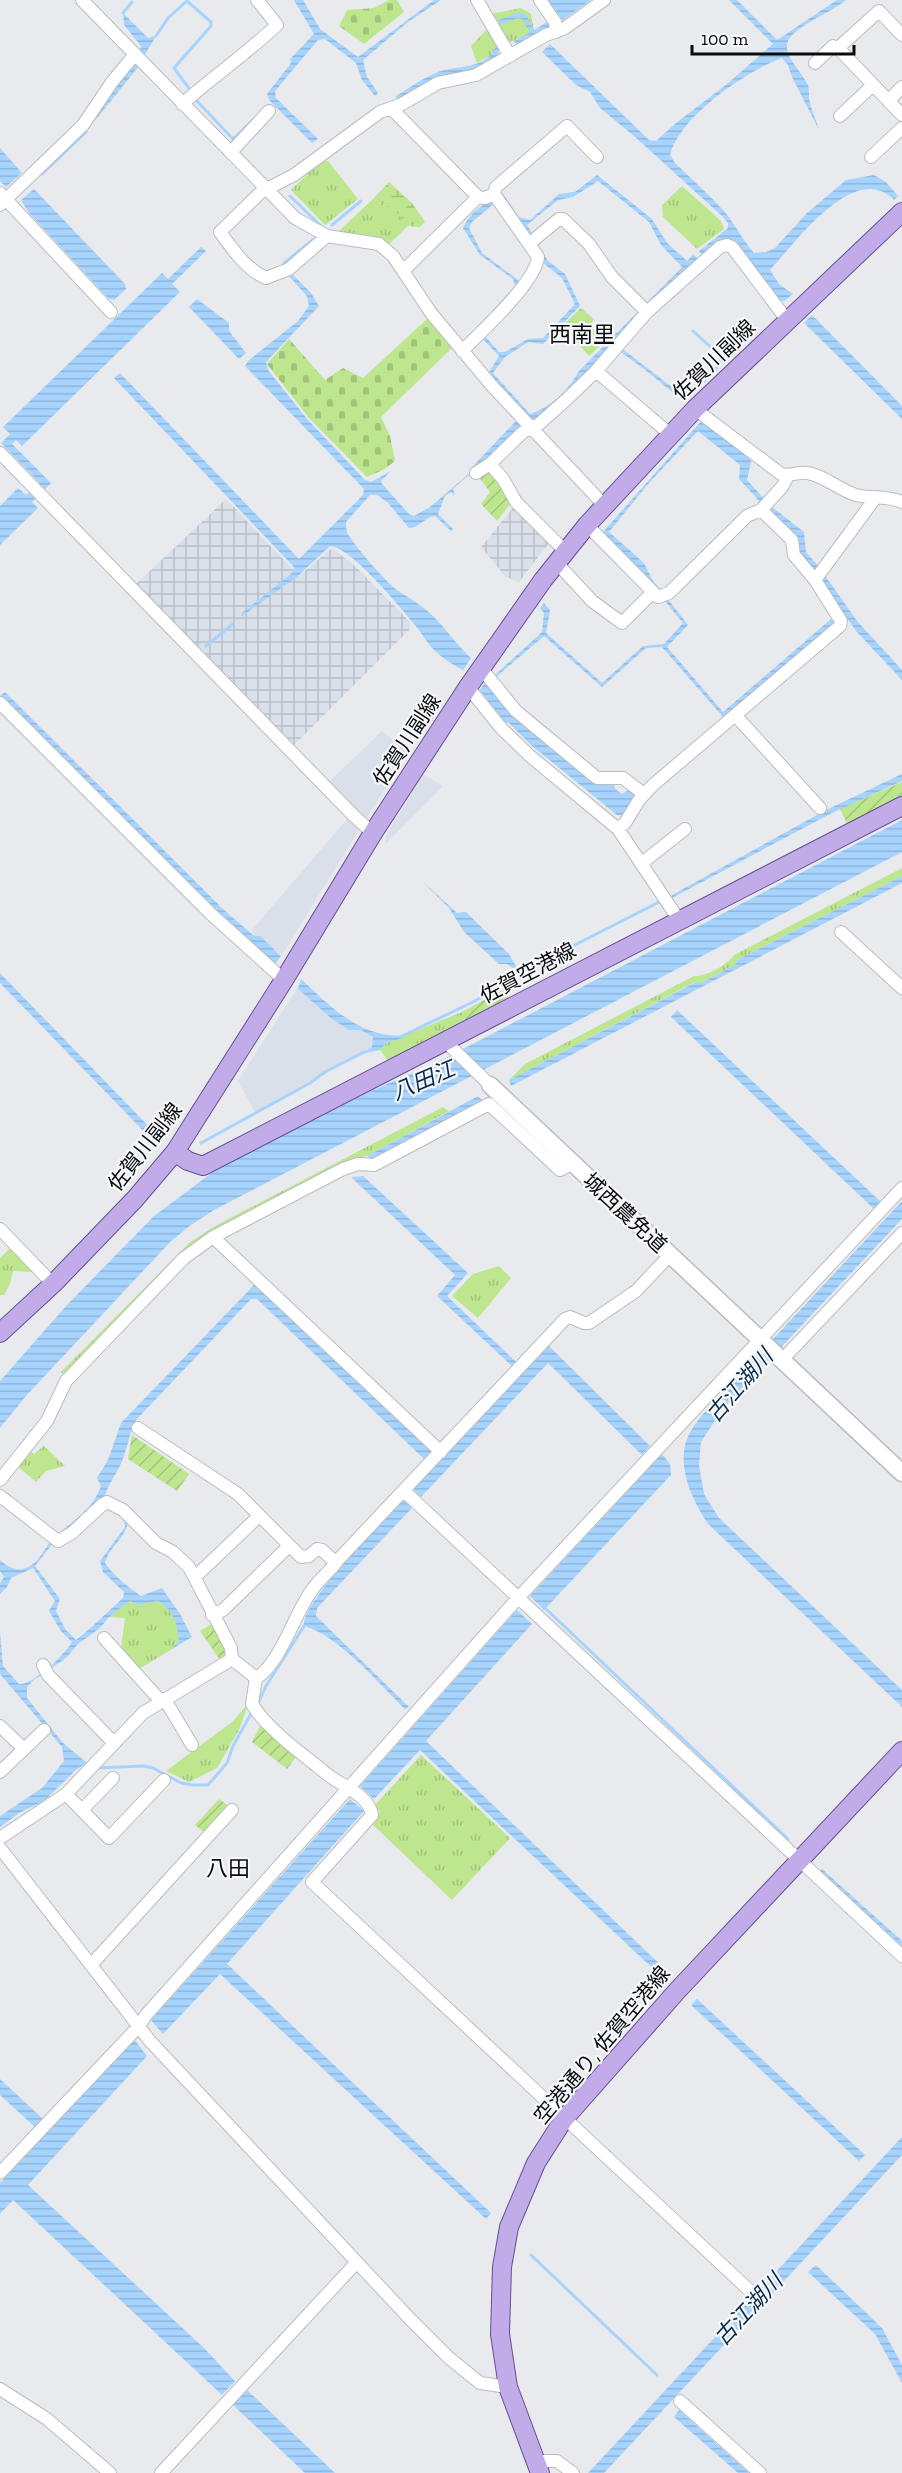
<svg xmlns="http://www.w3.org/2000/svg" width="902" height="2473" viewBox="0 0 902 2473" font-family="'Zilla Slab','Noto Sans JP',serif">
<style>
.built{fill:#d9e0ea}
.industrial{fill:url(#industrial-grid)}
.grass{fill:url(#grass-tufts)}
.wetland{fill:url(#wetland-marsh)}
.cemetery{fill:url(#cemetery-stones)}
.garden{fill:url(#garden-furrows)}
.water{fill:url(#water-rules);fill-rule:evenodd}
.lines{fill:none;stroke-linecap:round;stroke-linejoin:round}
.stream{stroke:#a7d4ff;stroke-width:3}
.street-casing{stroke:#babcbf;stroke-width:14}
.secondary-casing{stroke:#babcbf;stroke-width:19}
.primary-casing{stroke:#665092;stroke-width:20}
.street{stroke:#fff;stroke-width:12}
.secondary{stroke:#fff;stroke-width:16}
.primary{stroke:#c1ace9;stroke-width:18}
.labels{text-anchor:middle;stroke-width:4.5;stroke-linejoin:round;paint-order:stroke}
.street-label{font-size:21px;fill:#0a0b0c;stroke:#f5f7fb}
.neighbourhood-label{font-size:22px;fill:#0a0b0c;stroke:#f5f7fb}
.water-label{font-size:22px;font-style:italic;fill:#0a2b47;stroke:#f5f7fb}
</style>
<defs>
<pattern id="industrial-grid" width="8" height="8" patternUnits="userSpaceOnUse" patternTransform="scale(1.5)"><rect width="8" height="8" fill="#d9e0ea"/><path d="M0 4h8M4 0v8" fill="none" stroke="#b9bfc8"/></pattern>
<pattern id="grass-tufts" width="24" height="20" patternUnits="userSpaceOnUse" patternTransform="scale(1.5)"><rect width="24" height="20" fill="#bde68f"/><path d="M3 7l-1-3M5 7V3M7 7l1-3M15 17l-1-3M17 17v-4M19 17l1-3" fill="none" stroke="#a1c47a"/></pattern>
<pattern id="wetland-marsh" width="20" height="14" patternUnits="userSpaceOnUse" patternTransform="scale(1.5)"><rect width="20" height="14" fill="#bde68f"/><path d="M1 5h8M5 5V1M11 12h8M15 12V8" fill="none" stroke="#a1c47a"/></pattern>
<pattern id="cemetery-stones" width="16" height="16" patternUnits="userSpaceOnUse" patternTransform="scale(1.5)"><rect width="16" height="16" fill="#bde68f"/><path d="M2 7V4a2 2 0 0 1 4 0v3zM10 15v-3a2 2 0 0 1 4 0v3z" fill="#a1c47a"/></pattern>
<pattern id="garden-furrows" width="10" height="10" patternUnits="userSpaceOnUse" patternTransform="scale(1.5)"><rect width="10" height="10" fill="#bde68f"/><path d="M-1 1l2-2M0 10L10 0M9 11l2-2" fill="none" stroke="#a1c47a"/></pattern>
<pattern id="water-rules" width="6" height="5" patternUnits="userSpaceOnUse" patternTransform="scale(1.5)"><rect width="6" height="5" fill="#a7d4ff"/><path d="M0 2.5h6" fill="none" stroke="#8eb5d9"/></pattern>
</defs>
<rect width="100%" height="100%" fill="#e8eaed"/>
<path class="built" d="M382,731l27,21 -42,65 -12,-5 -28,-28z
M423,774l20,12 -57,57v-7z
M348,818l11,12 -77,125 -31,-24z
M300,984l41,36 38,18 2,9 -54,24 -72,41 -17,-31z"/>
<path class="industrial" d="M226,499l73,77 33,-28 23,18 55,56v7l-118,118 -158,-161z
M516,504l36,35 -33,43 -13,-5 -25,-30z"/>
<path class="grass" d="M521,8l10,6 3,16 -20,11 -15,3 -6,10 -16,9 -6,-17 23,-24 -4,-8z
M321,161h7l30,38 -33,26 -34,-35z
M682,186l39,35 3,8 -27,20 -34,-32 -1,-12z
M373,199l22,12 13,15 -19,18 -15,-8 -36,-4z
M581,308l13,11 -4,7 14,16 -15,14 -27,-30z
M902,868v8l-165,84 -1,4 -35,19 -6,-1 -186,98 16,-16 169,-88c12,1 33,-11 40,-21z
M462,1012l3,9 -75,42 -10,-13 6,-7z
M443,1107l6,4 -82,45 -10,2 -149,77 -143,141 -4,-4 129,-130 25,-16z
M11,1247l23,25 -21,-1 -3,13 -6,11h-4v-37z
M499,1266l12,12 -33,40 -26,-22 21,-22z
M44,1446l21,20 -19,5 -10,11 -20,-17 12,-16 6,5z
M130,1601l8,4 20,-4c16,10 18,21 22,39l-8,9 -33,20 -18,-21 4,-30 -16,-1z
M248,1704l-9,26 -22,38 -28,14 -23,-11 66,-49z
M421,1755l89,83 -58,62 -81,-77 9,-11 -5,-7z"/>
<path class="wetland" d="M389,182l23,21 13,19 -5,5 -12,-1 -13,-15 -22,-12z"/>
<path class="cemetery" d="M389,0h8l7,12 -40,32 -25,-18 8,-16 27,-2z
M428,318l26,28 -73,71 9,19 5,25 -12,9 -16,7 -58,-59 -42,-54 22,-25 36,41 18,-12 20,10z"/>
<path class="garden" d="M488,468l24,34 -15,19 -16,-17 9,-12 -12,-16z
M902,782v19l-53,27 -9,-19z
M504,989l8,15 -47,17 -3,-9z
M132,1435l57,39 -12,17 -49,-32z
M213,1623l14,30 -7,7 -20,-29z
M261,1724l37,30 -11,15 -35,-27z
M219,1799l10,7 -23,28 -11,-9z"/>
<path class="water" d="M294,0h9l17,29 38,28 76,-57h7l-33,22 -45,38 4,17 11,16 -3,3 -13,-16 -6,-17 -31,-24 -7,1 -43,51 1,7 42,41 -6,4 -42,-42 -3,-7 24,-31 -1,-4 24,-25z
M547,0h44l-28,20 -4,-4 -2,1 -4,-4 2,-3z
M729,0h8l40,40 60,-40h9c-14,12 -48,25 -57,39 -9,14 14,34 19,46 1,4 1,9 1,14 2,10 7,20 10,31l-27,-53 -4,-12 -6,-7c-36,13 -103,59 -112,97l5,8c16,15 33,31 48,47 12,14 19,29 31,43l12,-1 9,-4 32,-35 39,-33 28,-5 12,7 12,14 -4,4c-39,-41 -99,43 -124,70l9,14 14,10 -9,7 -7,-1 -42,-56 -33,12 -3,-5 29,-23v-5l-6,-7 -88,-80 -34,-28 -10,-16 -14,-7 -34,-33 8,-8 99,96 7,1 20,-18 51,-39 46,-40z
M519,12l7,3 8,15 13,-8 3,4 -33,20 -3,-5 16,-9 -8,-13 -4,-1 -21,8 -2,-5z
M123,13l25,25 8,-2 -12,20 -4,-4 1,-6 -17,-21z
M489,26l10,18 -1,7 2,4 -28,17 -75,29 -1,-5c13,-8 27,-18 42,-24 20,-7 48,-2 58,-26l-10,-17z
M136,64l3,2 -45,56 25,-41z
M0,148l22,25 -16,14 -6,-6z
M597,175l55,44 15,24 20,18 6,-6 6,4c-22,20 -44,39 -64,61 -32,34 -62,77 -102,100l-45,-46 11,-18 -18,-19 3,-2 15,17h6l23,-13 15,-1 32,-34 -13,-26 -20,-16 -44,-69 3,-2 18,26 11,3 29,-26 16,-2zM598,181l51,41 12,23 21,22 -103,104c-11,20 -28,36 -49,43l-37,-41 12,-16 23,-15 15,2 37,-38 -15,-32 -17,-13 -21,-36 31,-25 15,-3z
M34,189l91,95 1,5 -12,11 -5,-1 -80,-86 -8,-13z
M494,200l2,2 -24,20 -3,6 13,25 36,27c-2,19 -29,37 -43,50l40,-44 -2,-7 -33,-24 -17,-27c7,-15 16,-22 31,-28z
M201,247l5,4 -34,33 8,8 -158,154 -6,-6 -4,4 39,39 -19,19 6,6 -38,37v-39l18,-18 8,7 13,-13 -38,-39 9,-9 -7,-7 159,-154 6,6z
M290,272l21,21 8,13 -53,56 2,8 40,50 57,60 6,2 20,-11 -10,10 1,3 27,30 5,2 16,-9 41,-35 3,-7 42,-44 6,6 -69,62 2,6 -4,-3 -6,4 -7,18 15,15 -2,2 -16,-15c-10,1 -16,12 -26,12l-21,-25 -11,-8h-7l-24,27c0,3 0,7 1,10 3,9 46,59 55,61 10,7 22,14 31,23 14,14 23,28 38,42l-8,12c-12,-6 -22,-13 -31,-22 -6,-7 -11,-16 -17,-23 -15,-18 -64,-78 -85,-79l-32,30 -57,41 1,-4 50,-40 2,-6 -180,-189 6,-5 179,186 64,-64 1,-6 -119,-123 4,-6 49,-39 11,-15 -2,-10 -20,-22z
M197,299l32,24v8l17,22 -7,6 -50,-52z
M812,315l90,91v13l-98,-96z
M620,347l66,51 -4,2 -38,-31 -26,-19z
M703,419l47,35 1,8 -4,18 24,26 33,26 2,20 13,15 -5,5 -15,-17 -3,-20 -24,-20 -33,-36 1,-14 -42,-34 -50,53 -39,48 35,31 9,18 9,10 -3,1 -56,-60z
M826,577l31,44 45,49v10l-46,-49 -35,-50z
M667,598l21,27 -21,22 56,65 108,-93 4,4 -112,94 -61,-70 -16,1 -44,39 -58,-51 -48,41 -1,-2 47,-43 2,-19 -4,-5 4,-5 6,7 -4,23 56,50 41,-37 21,-2 19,-21 -19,-23z
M486,681l23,32 84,71 21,-1 1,6 7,5 8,-5 6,6 -14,20h-5l-86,-70 -22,-22 -5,-1 -24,-32z
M5,692l219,218 29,25 7,1 21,20 -6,8 -55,-51 -220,-217z
M902,774v7l-74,34 -156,83v-3l154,-85z
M902,820v32l-688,358 -23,15 -20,16 -145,155 -26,32v-47l67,-76 87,-89 63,-47 152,-77 75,-33z
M902,876v7l-391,203 -2,-6 187,-98 5,1 35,-19 1,-4z
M421,880l36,33 9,-1 43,42 11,19 -13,-9h-8l-35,-32 -15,-24z
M0,973l162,167 -5,5 -157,-162z
M301,979c30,28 61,61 105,56l-6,4 -14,4 -6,7 -20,4 12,-7 1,-10 -12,-7h-12l-17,-11 -34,-30z
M677,1010l204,192 -7,7 -203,-192z
M478,1096l5,5 -112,58 -4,-3z
M363,1176l105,97 -21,23 69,66 -4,4 -75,-70 18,-21 -104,-98z
M902,1201v18l-181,192 -20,31 -2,23 5,29 15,24 183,172v17l-194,-183c-14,-22 -29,-50 -23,-79 4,-16 17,-30 28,-42z
M255,1284l177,167 -8,8 -167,-160h-6l-115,121c-7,13 -8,27 -14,41 -5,13 -15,24 -18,38l24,22c-1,16 -19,26 -23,42 9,13 23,24 36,33l21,-8 18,26 12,23 -20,12 7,-9c-3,-18 -5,-29 -21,-39l-20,4 -8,-4 -21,16 -9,11 -22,16 -12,14 -32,22 -7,7v11l36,45 24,20 -10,6 -33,32 -25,12 -19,14v-11l42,-28 22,-27 -2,-14 -62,-73v-42l3,34 16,18c15,1 45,-29 53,-42l-11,-11 -12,-20 6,-10 -22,-33 -22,10 -4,9 -7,7v-11l4,-6 -4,-6v-11c9,8 18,13 30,6 10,-6 14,-17 21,-25 17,-18 42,-30 50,-55l-4,-8 11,-18 13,-37zM98,1500c11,4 27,14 27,27l-25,34 3,11 21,20 -1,6c-16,14 -29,28 -47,42l-11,-11 -9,-18 4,-12 -25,-33 18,-23 39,-34z
M548,1345l102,101 -8,9 -94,-92 -127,134 -8,-8z
M662,1454l8,10 1,11 -127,135 -14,-14z
M403,1500l9,8 -95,100 -1,8 93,91 -4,2c-25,-24 -68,-75 -101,-83 -3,-24 80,-105 99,-126z
M517,1610l15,14 -106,117 242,231 -5,6 -243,-228 -46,49 -14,-13z
M350,1799l14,12 -137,153 264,249 -5,6 -266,-245 -57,60 -12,-14z
M822,1869l80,72v5l-82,-75z
M697,1999l168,156 -6,6 -168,-156z
M134,2039l13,17 -119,129 176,163 31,33 -13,14 -209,-195 -13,14v-31z
M0,2079l43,40 -8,8 -35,-32z
M902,2137v18l-298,318h-16z
M816,2265l66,63 20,37v18l-27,-49 -67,-62z
M247,2390l88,83h-30l-72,-68z
M679,2410l70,63h-11l-64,-56z"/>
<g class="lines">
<path class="stream" d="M123,13l9,-11
M156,36l12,-18 19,-17 24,21v4l-37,42 17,23
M196,100l37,39 20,-19
M42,174l44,-42
M290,196l31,30
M332,225l29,-24
M284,266v-3l30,-24
M693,331l25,23 3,9 -17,18
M686,398l12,-12
M206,646l27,-22
M402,1036l73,-35 45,-28 141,-72
M201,1143l109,-60 15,-11 39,-20
M545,1608l243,231
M257,1705l9,-19 38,-60
M95,1768l49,-2 9,2 28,15 12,2h15l19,-22 6,-17 20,-36
M531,2255l126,120"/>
<g class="street-casing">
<path id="street" d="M82,0l213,218 32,18 52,8 14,12 38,57 62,74 111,118
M477,0l33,56
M540,0l15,22 1,10
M902,35l-23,-24 -41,37 64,67
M815,63l18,-17 5,2
M888,101l14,-14
M182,104c31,-27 65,-51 95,-79l-20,-25
M391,108l87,89 7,1 9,-4 44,63c-2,25 -57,75 -76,94
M840,116l33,-31
M231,152l38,-41
M871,157l31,-29
M0,193l111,119
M494,194l2,-7 71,-61 30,31
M0,205l83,-80 29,-43 23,-28
M327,236l-38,33 -23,9c-20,-9 -33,-28 -46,-46l41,-40 33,-17 86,-63 22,-8 36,-21 38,-8 70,-40 19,-7 39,-28
M530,243l29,-24h4l26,25 23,33 35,35
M403,271l75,-74
M596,371l75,64
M695,409l86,65c10,3 18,-3 27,-1 17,3 31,17 48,22 15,4 31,0 46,7
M0,453l355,364 18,16
M476,473l14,-9
M761,510l21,-23 6,-11
M587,525l71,72 11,-4 78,-77 14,-6 31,30 2,15 21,25
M566,552l-50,-50 -13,-23 -13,-15 33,-32 16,-8 27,-24 30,-29 51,-59 73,-65 7,-2 5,2 55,73
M557,563l35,38 30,22 31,-31
M481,668l35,43 81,67h26l21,16
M468,687l34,42 28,27 88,73 61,91
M0,703l211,211 73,66
M735,715l85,93
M618,829l7,-6 14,-23 14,-15 187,-159 1,-5 -26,-41 61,-83
M642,863l43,-34
M841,932l61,56
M445,1041l45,44
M0,1229l53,55
M213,1237l228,215
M782,1360l120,-127
M138,1428l100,66 63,63 8,-1 8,-7 5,1 11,10 4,1 228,-242 5,-2 14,6h5l47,-32 34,-36
M0,1480l47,-59 19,-40 117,-122 30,-22 130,-68 15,-5 16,1 115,-61 71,66 13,-7
M404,1491l498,465
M0,1496l58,45 14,-8 30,-28 5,-3 16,8 33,33 17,9 16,15 42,81 1,11 24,19 -4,26c5,8 11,16 18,22 17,18 39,33 58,49 14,11 41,20 44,40l-60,67 437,408
M195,1577l64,-61
M212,1615l11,-5 66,-64
M104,1638l53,59 10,6 25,42
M43,1665l5,10 66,68
M256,1678c24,-13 39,-66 56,-88 7,-11 18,-18 25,-29
M0,1726l23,22
M0,1772l44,-42
M66,1794l43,44 55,-58
M82,1810l31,-32
M0,1838l66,-44 77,-81 89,-54
M0,1848l150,193 260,278 39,39 31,25 28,4
M91,1965l141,-155
M0,2173l139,-147 7,-11 372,-417 384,-410
M0,2389l47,30 63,54
M680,2401l80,72
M536,2461h21l16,12
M161,2473l196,-211"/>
</g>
<g class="secondary-casing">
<path id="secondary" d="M490,1085l412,388"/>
</g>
<g class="primary-casing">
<path id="primary" d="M175,1152l13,9 15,5 699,-360
M0,1333l53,-49 82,-85 40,-47 109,-172 89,-147 95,-146 75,-107 44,-55 108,-116 207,-197
M540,2473l-32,-86 -8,-53 2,-67 7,-40 27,-64 28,-44 113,-128 225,-240"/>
</g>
<use href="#street" class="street"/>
<use href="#secondary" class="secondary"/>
<use href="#primary" class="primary"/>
</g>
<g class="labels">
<g class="street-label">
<text transform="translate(714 360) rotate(-44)" y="7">佐賀川副線</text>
<text transform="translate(407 740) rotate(-57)" y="7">佐賀川副線</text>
<text transform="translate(528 973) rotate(-28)" y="7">佐賀空港線</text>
<text transform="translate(145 1147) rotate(-52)" y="7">佐賀川副線</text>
<text transform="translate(625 1213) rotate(43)" y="7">城西農免道</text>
<text transform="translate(602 2045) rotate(-50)" y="7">空港通り, 佐賀空港線</text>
</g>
<g class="neighbourhood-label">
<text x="582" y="342">西南里</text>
<text x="228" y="1876">八田</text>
</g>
<g class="water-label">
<text transform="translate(423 1080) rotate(-23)" y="8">八田江</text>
<text transform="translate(739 1385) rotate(-49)" y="8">古江湖川</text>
<text transform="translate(748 2309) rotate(-47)" y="8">古江湖川</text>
</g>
</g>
<path d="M692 45v9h162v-9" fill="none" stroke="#0a0b0c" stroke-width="3"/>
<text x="701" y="45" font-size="18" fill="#0a0b0c" stroke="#f5f7fb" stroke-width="4.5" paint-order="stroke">100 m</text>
</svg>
